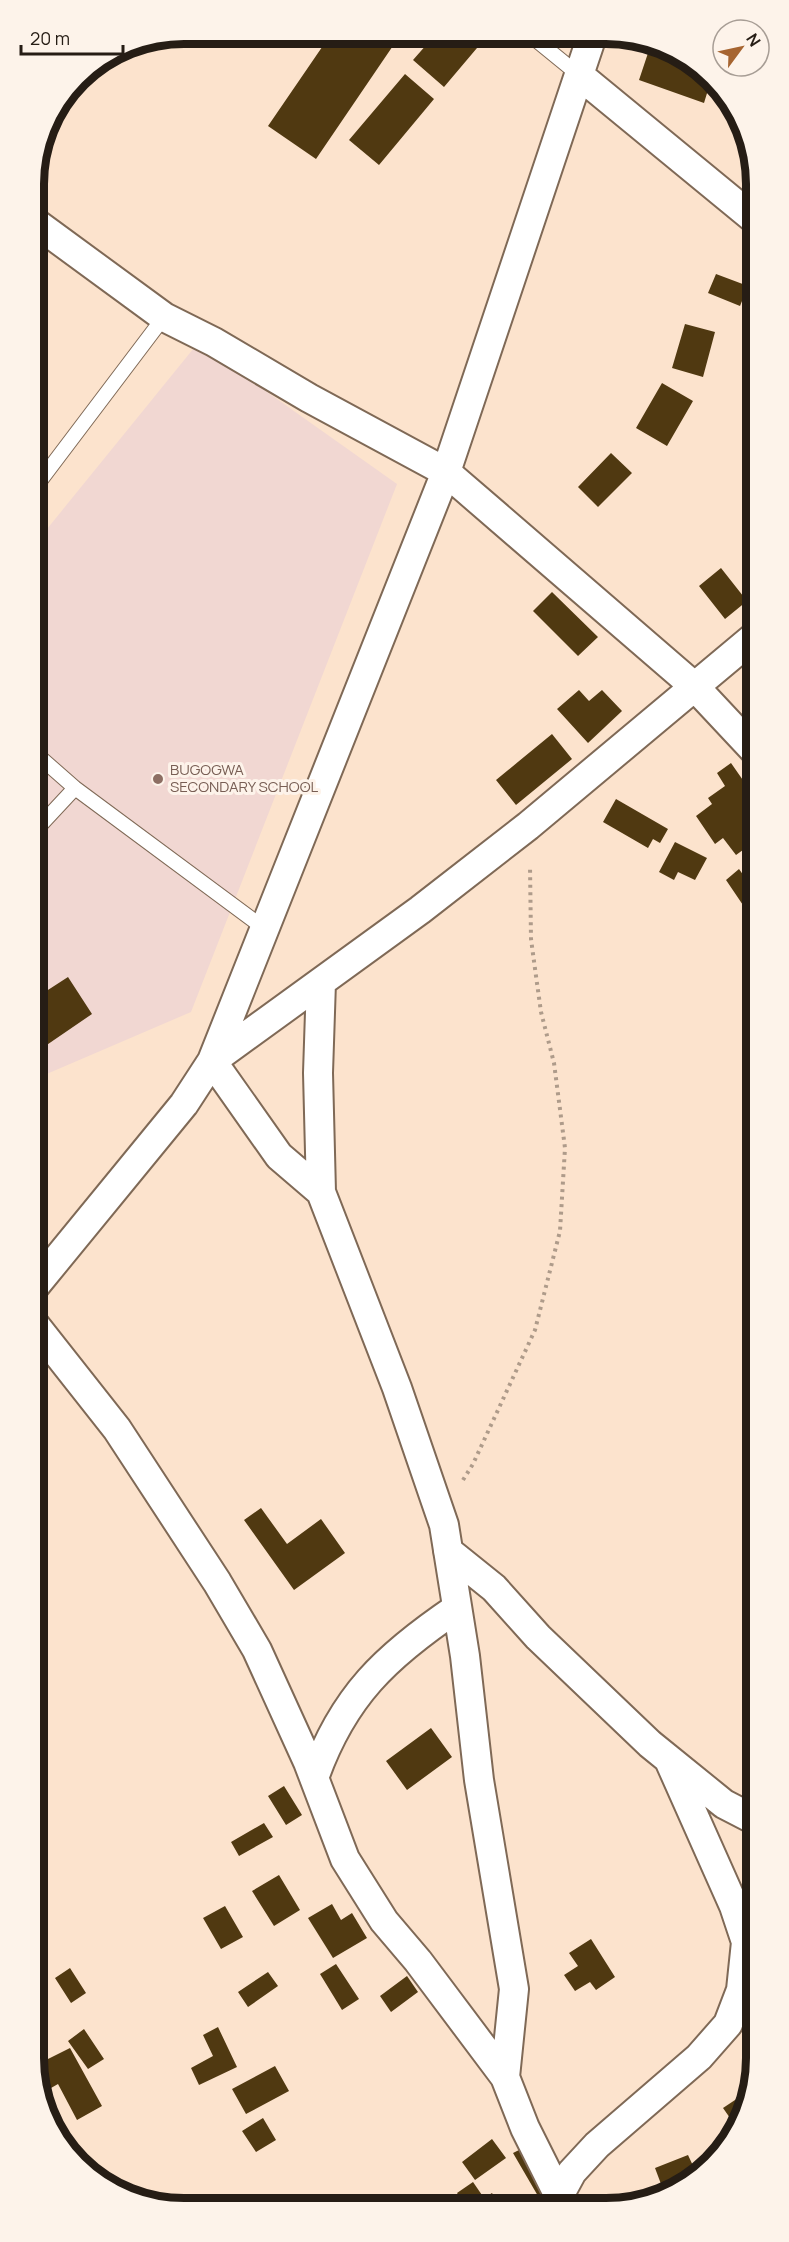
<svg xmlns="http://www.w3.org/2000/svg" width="789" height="2242" viewBox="0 0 789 2242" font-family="Manrope,sans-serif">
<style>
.education{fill:#f1d7d2}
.building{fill:#503911}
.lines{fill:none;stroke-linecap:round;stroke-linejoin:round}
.service-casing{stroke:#7f6956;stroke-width:16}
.minor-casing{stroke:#7f6956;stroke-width:32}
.path{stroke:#ae9b8a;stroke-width:4;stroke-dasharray:3 4.5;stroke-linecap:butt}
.service{stroke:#fff;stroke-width:14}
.minor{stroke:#fff;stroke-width:28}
.education-dot{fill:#8d6e63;stroke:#fdf3ea;stroke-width:2}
.labels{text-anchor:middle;stroke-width:6;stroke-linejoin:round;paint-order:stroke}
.education-label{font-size:15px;fill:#785e54;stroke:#fdf3ea;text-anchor:start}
.rim{fill:none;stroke:#261d15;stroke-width:8}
</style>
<rect width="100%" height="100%" fill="#fce3cd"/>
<path class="education" d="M198,343l199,141 -206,528 -156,67 -1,-534z"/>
<path class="building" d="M331,34h70l-85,125 -48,-33z
M435,35h53l-44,52 -31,-27z
M649,50l37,14 26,13 -8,26 -65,-23z
M405,74l29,25 -55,66 -30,-25z
M716,274l32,12 -8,20 -32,-13z
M685,324l30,8 -12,45 -31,-9z
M662,383l31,18 -26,45 -31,-18z
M611,453l21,20 -34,34 -20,-20z
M721,568l26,33 -22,18 -26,-33z
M552,592l46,45 -20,19 -45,-45z
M579,690l10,11 13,-11 20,21 -34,32 -31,-34z
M552,734l20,25 -56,46 -20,-25z
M731,763l23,33v46l-18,13 -13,-17 -8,6 -19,-28 16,-12 -4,-6 17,-12 -8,-13z
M616,799l52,30 -8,14 -7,-4 -5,9 -45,-26z
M675,842l32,16 -12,22 -17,-8 -4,8 -15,-8z
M739,869l12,17 3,-2v22l-7,5 -21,-31z
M68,977l24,37 -57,39 -1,-54z
M261,1508l26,36 34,-25 24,34 -51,37 -50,-70z
M431,1728l21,29 -45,33 -21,-29z
M284,1786l18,29 -16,10 -18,-29z
M264,1823l9,14 -34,19 -8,-14z
M36,1863l9,19 -9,5z
M279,1875l21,35 -26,16 -22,-35z
M332,1904l9,16 11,-7 15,25 -34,20 -25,-40z
M225,1906l18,31 -22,12 -18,-31z
M591,1939l24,38 -19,13 -6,-8 -15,9 -11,-16 14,-9 -9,-13z
M336,1964l23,35 -17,11 -22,-36z
M70,1968l16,25 -15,10 -16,-25z
M268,1972l10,14 -30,21 -10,-15z
M407,1976l11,16 -27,20 -11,-16z
M218,2027l19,40 -38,18 -8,-17 22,-12 -10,-21z
M84,2029l20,30 -16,10 -20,-28z
M70,2048l32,58 -25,14 -19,-36 -14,8 -8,-14v-13z
M275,2066l14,25 -43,23 -14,-25z
M750,2090l-5,26 -8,12 -14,-20z
M263,2118l13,22 -20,12 -14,-21z
M492,2139l14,19 -31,22 -13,-18z
M525,2147l25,42 -12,7 -25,-43z
M688,2155l7,15 -34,14 -6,-16z
M473,2182l11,16 8,-5 8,13h-35l-8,-13z"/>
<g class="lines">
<g class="service-casing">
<path id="service" d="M530,35l49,40
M34,489l130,-172
M34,752l41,36 190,141
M34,832l41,-44"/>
</g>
<g class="minor-casing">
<path id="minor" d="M579,75l174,143
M33,221l131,96 50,25 95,56 137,74 249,215 59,63
M321,982l-3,91 3,119 76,196 47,137 21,131 14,124 35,209 -9,88
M321,1192l-42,-36 -67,-95 208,-151 108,-84 226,-189
M35,1286l149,-182 28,-43 234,-589 146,-436
M35,1325l82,104 100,153 40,68 51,112 37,97 39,62 34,40 87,116 20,51 39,78
M448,1551l46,37 44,49 112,107 74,60 31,16
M314,1778c29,-82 72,-122 143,-170
M559,2196l13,-24 25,-27 102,-88 29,-33 13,-34 5,-48 -12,-36 -65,-146"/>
</g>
<path class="path" d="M463,1480l10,-16 62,-134 25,-99 5,-83 -11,-85 -13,-51 -5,-36 -5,-37 -1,-73"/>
<use href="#service" class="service"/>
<use href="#minor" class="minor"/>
</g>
<circle class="education-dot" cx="158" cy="779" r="6"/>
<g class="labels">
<g class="education-label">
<text x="170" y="775">BUGOGWA<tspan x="170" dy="17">SECONDARY SCHOOL</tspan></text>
</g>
</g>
<path d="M0 0H789V2242H0ZM184 44H606A140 140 0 0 1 746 184V2058A140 140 0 0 1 606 2198H184A140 140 0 0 1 44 2058V184A140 140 0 0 1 184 44Z" fill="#fdf3ea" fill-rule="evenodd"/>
<path class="rim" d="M184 44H606A140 140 0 0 1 746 184V2058A140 140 0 0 1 606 2198H184A140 140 0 0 1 44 2058V184A140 140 0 0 1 184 44Z"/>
<g transform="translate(741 48) rotate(57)"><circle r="28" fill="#fdf3ea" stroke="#a79d95" stroke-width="1.5"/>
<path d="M0-4.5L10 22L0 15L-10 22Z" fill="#a66430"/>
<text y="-9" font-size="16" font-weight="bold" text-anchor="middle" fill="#261d15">N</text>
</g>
<path d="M21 45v9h102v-9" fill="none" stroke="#261d15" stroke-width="3"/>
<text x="30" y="45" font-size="18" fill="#261d15" stroke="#fdf3ea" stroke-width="4.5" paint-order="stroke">20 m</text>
</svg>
